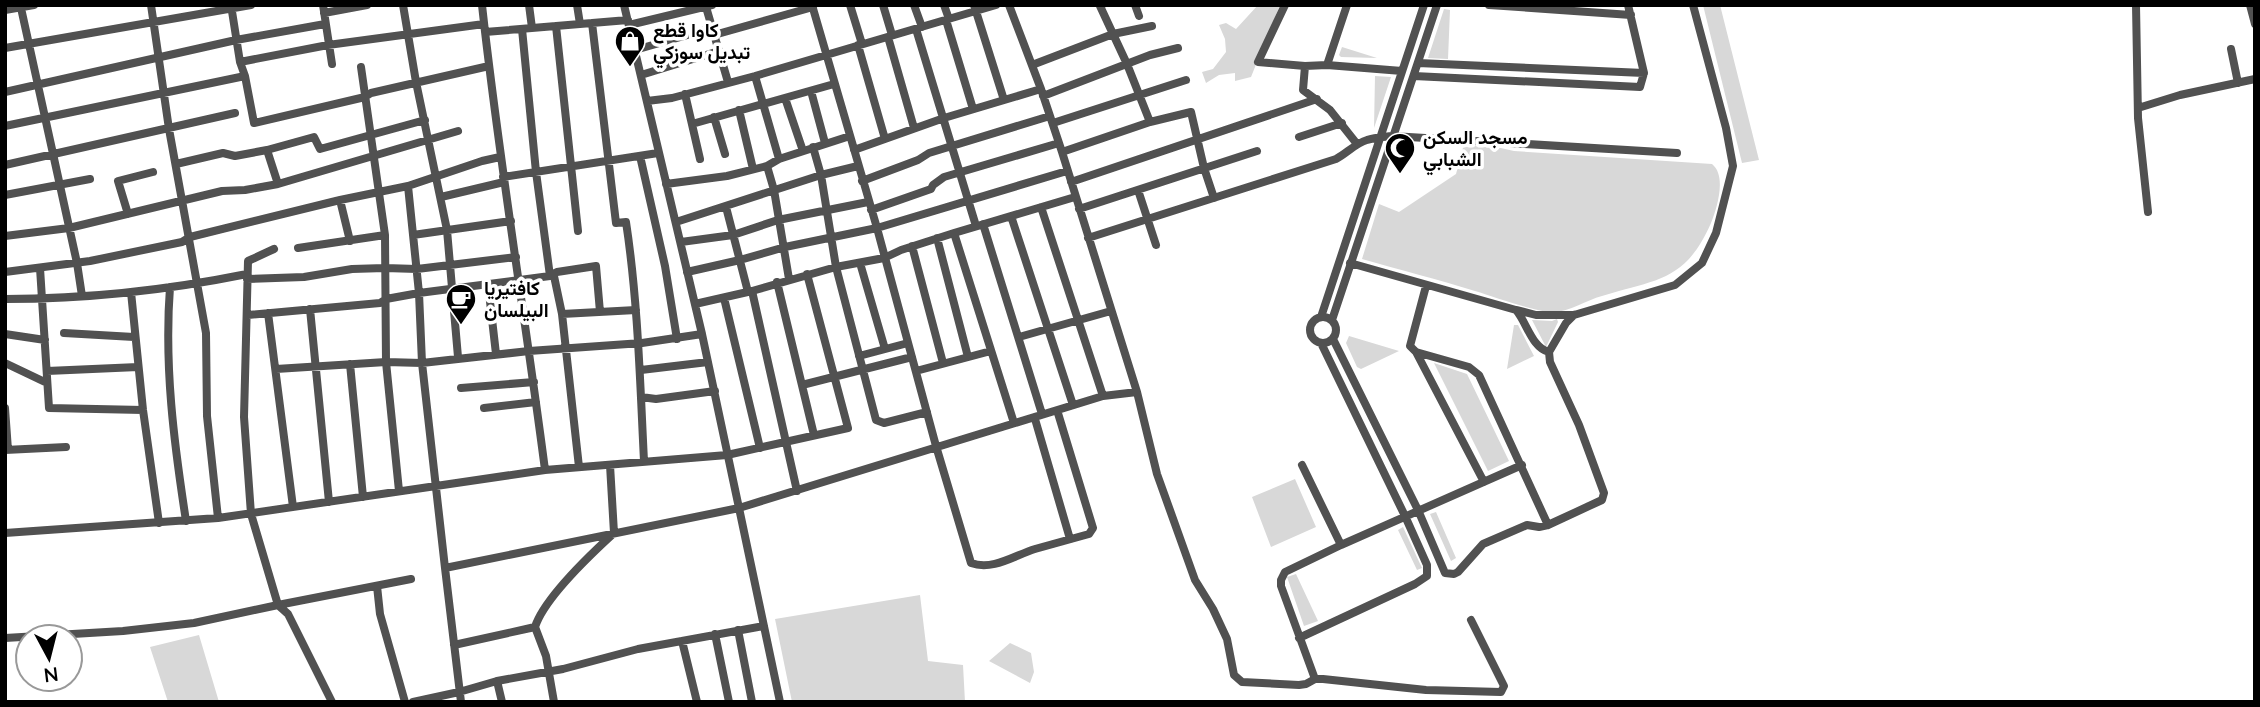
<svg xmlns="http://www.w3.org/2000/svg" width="2260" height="707" viewBox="0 0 2260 707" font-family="Lato,Vazirmatn,sans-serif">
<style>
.green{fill:#d8d8d8}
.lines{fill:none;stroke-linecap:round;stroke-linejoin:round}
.minor{stroke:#515151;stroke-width:8}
.labels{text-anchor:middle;stroke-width:7;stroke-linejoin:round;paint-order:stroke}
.poi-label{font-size:19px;font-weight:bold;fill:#000;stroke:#fff;text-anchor:start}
</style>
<rect width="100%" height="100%" fill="#fff"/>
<path class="green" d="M1258,5h22l-29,72 -16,4v-8l-16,2 -13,8 -4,-11 11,-3 13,-17 -1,-13 -6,-14 7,-2 10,6z
M1703,5h17l39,155 -17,3z
M1444,9l6,1 -2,49 -20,-1z
M1342,47l35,11 -36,-1 -2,-2z
M1375,76l16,1 -17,51z
M1465,140l49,11 198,13c15,12 5,44 -1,59 -26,59 -54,56 -109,73 -16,4 -34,17 -50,16 -20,-1 -57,-15 -77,-21 -38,-12 -75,-21 -113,-32l17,-55 20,8 57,-38z
M1557,319l1,3 -12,25 -14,-27 20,1z
M1514,325h4l16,31 -27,13z
M1349,336l50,15 -38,18 -4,-2 -11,-24z
M1434,363l33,11 42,87 -21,10z
M1295,479l21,48 -45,20 -19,-50z
M1436,512l20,46 -5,3 -21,-47z
M1403,527l19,41 -5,2 -19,-40z
M1296,574l22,47 -14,5 -17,-49z
M920,595l8,66 35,4 2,37h-173l-17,-83z
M199,635l20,67h-51l-18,-55z
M1010,643l21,10 3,19 -4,11 -41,-22z"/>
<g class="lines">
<path class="minor" d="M151,5l18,124 37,204 1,83 11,102
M231,5l9,57 5,14 9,47 111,-26 6,-4 118,-27
M323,5l9,59
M403,5l13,77 31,148 11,127
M482,5c17,156 43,310 63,465
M529,5l3,23
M577,5l3,19
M812,5l65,223 59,218 35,117c22,8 44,-8 64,-14 18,-5 36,-10 54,-15l4,-6 -36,-118
M850,5l12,39
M883,5l9,30
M914,5l8,22
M944,5l5,14
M974,5l30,95
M1009,5l32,84 21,63 75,240 20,82 38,106 18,29 14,30 7,36 8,7 57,3 7,-1 9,-5h8l103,11 75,2 3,-6 -33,-66
M1102,5l-2,1 27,58 23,58
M1135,5l4,11
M1285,5l-27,57 47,4 -2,24 27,20 27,34
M1489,5l142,10
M2136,5l2,113 10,94
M2250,5l5,19
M706,7l22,75
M21,8l56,255 5,33
M5,10l29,-5
M324,13l43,-8
M946,20l27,89
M592,23l24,200 10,-1c12,79 14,160 18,239
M629,25l83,-20
M556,26l22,205
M522,29l14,143 14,104
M916,29l60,197
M485,32l143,-12
M714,35l99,-28
M888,37l26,91
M858,45l27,94
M5,48l246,-43
M2231,49l7,34
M635,50l77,-22
M240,62l88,-17 156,-21
M1418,63l226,10
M1032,65l81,-31 39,-8
M1327,65l20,-60
M1305,66l22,-1 75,6
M361,67l24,168 1,127 13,129
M641,75l78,-24
M755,76l24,83
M1414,76l226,11 4,-14 -16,-68
M811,91l14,52
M5,92l231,-52 89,-16
M685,94l15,65
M1043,96l107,-41 28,-7
M785,98l18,53
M647,101l25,-3 83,-22 241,-71
M2138,108l42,-13 75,-16
M739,110l14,59
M714,117l11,37
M1053,123l133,-43
M692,124l142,-40
M5,126l240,-50
M1299,137l43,-14
M813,147l8,28 15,92 40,153 8,3 43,-11
M267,150l11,34
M854,150l90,-32 97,-29
M1062,152l88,-30 41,-10 13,56 10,30
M640,156l25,110 12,73
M176,164l47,-11 12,3 32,-6 47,-13 6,12 105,-29
M5,165l230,-52
M767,166l7,24 15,89
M503,177l155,-24
M862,181l56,-21 11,-7 121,-37
M1071,182l246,-83
M666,184l61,-8 40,-10 12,-7 71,-23
M408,186l11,107 3,70 23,205
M1138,190l18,55
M5,195l85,-16
M441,197l63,-15
M340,200l10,41
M726,207l22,85
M1041,207l62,189
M1079,209l178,-58
M871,210l60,-21 2,-4 11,-8 115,-34
M128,214l-10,-33 35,-9
M1011,216l62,189
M676,222l145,-47 37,-9
M983,224l59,190
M954,233l60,190
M413,235l98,-14
M5,236l64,-8 153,-37 23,-1 33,-6 180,-53
M937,238l31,119
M1088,238l248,-79c11,-6 20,-16 31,-19 8,-3 17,-3 25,-4l285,17
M681,242l52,-7 45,-15 90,-18
M912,246l31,117
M298,248l87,-13
M274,249l-26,12 -4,156 7,97 27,91 10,9 44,88
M860,263l25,86
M40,268l9,140 94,2
M5,272l85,-11 92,-19 8,-5 150,-37 68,-14 74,-25 18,-4
M687,272l53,-12 45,-13 92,-19 190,-57
M554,276l8,38 17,153
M247,279l57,-2 48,-8 33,-1 32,1 99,-12
M777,282l37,153
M488,284l8,70
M1426,286l-16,60 6,6 53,15 10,8 69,150
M170,287c-6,79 4,156 16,234
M752,291l45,200
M131,292l12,118 16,113
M724,298l36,150
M5,299c81,0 163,-9 242,-25
M695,304l57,-13 84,-24 48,-9 17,-8 53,-17 121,-36
M310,309l19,193
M1517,310l19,5h38l101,-30 27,-22 14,-30 17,-67 -7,-38 -33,-123
M268,313l25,194
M562,314l74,-4
M248,315l132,-12 6,-4 33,-6 131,-17 7,-4 39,-6 4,46
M1310 330a13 13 0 1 1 26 0a13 13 0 1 1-26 0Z
M1321,317l103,-312
M1332,320l105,-315
M64,333l70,4
M5,334l40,6
M1019,337l92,-26
M1333,339l85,171 27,63 9,1 4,-2 25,-28 44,-19 12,2 9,-2 54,-25 2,-7 -25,-68 -29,-63 -1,-10c-17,-4 -22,-29 -33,-42l-166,-47
M1416,352l68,130
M1549,352l17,-29 8,-8
M859,356l49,-13
M5,363l42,20
M350,364l13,133
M276,369l110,-7 36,1 107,-12 113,-8 60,-9
M641,370l67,-8
M47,371l91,-4
M916,371l75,-20
M802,385l110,-28
M461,388l73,-6
M641,397l15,2 59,-8
M5,408l3,42
M484,408l52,-6
M1035,419l35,120
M5,450l61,-3
M1302,465l39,80
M5,533l213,-15 327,-48 182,-15 121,-27 -41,-154
M377,586l3,28 25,88
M535,627c9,-28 56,-73 79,-94l-4,-68
M738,630l14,72
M715,634l14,68
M5,638l118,-7 71,-8 84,-18 133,-26
M1299,638l116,-54 12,-8v-11l-22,-49 -84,-173
M682,641l15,61
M454,645l81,-18 11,29 8,46
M1315,679l-34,-93v-6l4,-8 56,-27 181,-80
M497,681l5,21
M413,702l46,-10 38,-11 66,-12 75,-20 126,-23
M461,702l-16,-134 294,-60 -37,-174 -78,-329
M780,702l-41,-194 364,-112 34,-4"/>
</g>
<defs>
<g id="shop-pin" transform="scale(1.575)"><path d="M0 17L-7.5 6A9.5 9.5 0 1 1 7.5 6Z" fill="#000" stroke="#fff"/><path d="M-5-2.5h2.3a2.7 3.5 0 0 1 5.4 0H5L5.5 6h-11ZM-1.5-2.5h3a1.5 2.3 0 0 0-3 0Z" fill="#fff"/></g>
<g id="mosque-pin" transform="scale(1.575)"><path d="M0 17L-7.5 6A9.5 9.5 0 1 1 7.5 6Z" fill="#000" stroke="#fff"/><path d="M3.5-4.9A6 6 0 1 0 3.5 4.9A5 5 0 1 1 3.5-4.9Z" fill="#fff"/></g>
<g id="cafe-pin" transform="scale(1.575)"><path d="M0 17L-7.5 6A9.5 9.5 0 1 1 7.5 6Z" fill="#000" stroke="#fff"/><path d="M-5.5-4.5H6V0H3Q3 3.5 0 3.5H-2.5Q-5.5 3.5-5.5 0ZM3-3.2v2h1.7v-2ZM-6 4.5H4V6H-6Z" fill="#fff"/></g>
</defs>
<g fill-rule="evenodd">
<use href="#shop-pin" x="630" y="41"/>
<use href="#mosque-pin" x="1400" y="148"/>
<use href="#cafe-pin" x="461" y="299"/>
</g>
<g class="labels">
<g class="poi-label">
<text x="653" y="37">كاوا قطع<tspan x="653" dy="22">تبديل سوزكي</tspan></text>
<text x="1423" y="144">مسجد السكن<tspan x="1423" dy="22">الشبابي</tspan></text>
<text x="484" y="295">كافتيريا<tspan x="484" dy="22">البيلسان</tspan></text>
</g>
</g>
<rect width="2260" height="707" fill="none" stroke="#000000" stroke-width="14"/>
<g transform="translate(49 658) rotate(173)"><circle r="33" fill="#ffffff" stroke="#999999" stroke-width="2"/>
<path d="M0-5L12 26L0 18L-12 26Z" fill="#000000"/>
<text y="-10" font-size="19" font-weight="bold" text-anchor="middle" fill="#000000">N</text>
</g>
</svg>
